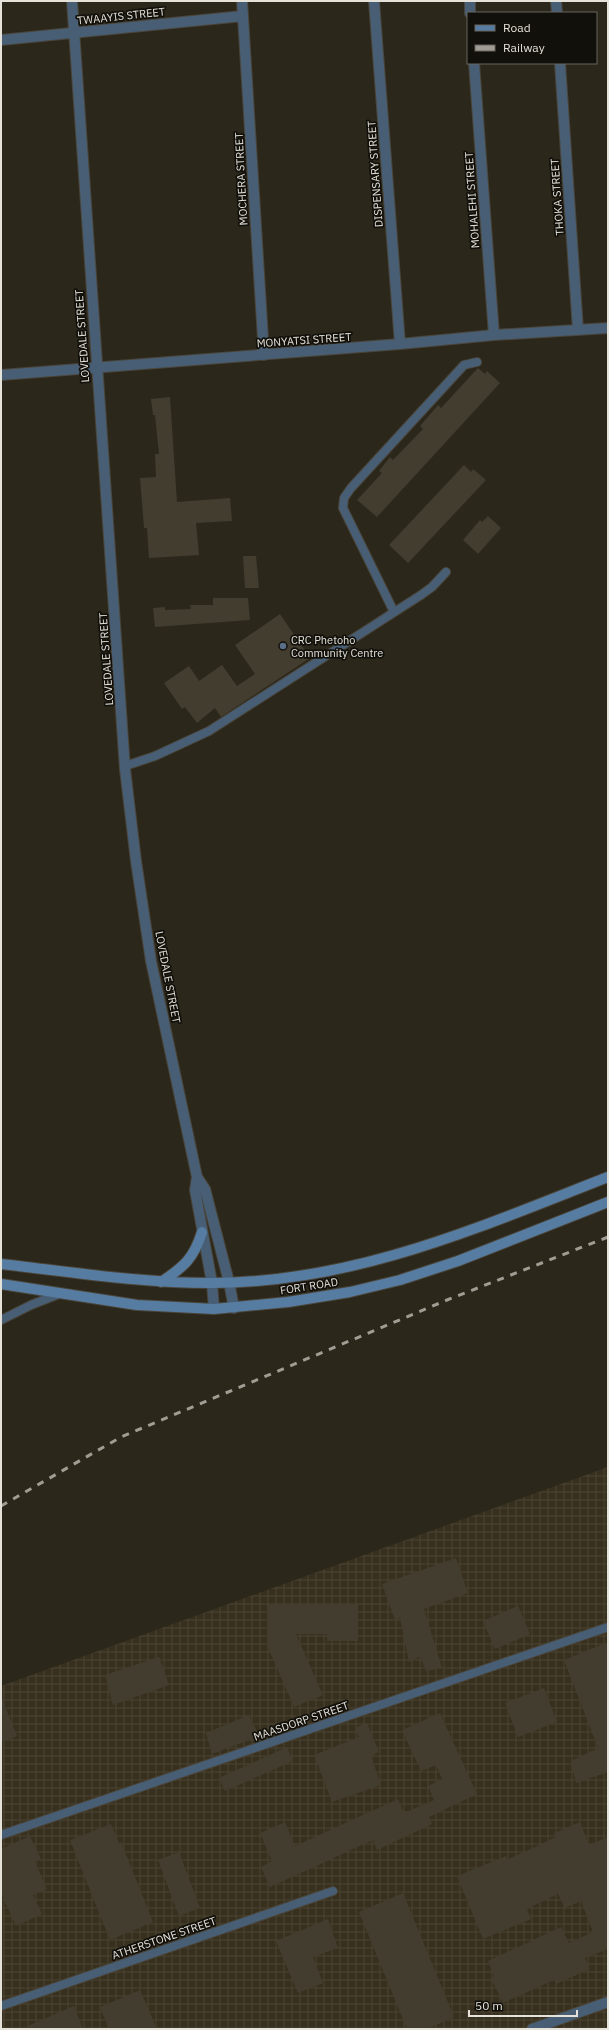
<svg xmlns="http://www.w3.org/2000/svg" width="609" height="2030" viewBox="0 0 609 2030" font-family="'IBM Plex Sans',sans-serif">
<style>
.industrial{fill:url(#industrial-grid)}
.building{fill:#433d30}
.lines{fill:none;stroke-linecap:round;stroke-linejoin:round}
.lane-casing{stroke:#4a453a;stroke-width:10}
.street-casing{stroke:#4a453a;stroke-width:12}
.secondary-casing{stroke:#4a453a;stroke-width:12}
.lane{stroke:#475e75;stroke-width:8}
.street{stroke:#475e75;stroke-width:10}
.secondary{stroke:#577ca1;stroke-width:10}
.rail{stroke:#a19d94;stroke-width:3;stroke-dasharray:7 7;stroke-linecap:butt}
.service-dot{fill:#5c6f8a;stroke:#12100b;stroke-width:1.5}
.labels{text-anchor:middle;stroke-width:3.5;stroke-linejoin:round;paint-order:stroke}
.street-label{font-size:11px;fill:#e5e2da;stroke:#12100b}
.poi-label{font-size:11px;fill:#e5e2da;stroke:#12100b;text-anchor:start}
</style>
<defs>
<pattern id="industrial-grid" width="8" height="8" patternUnits="userSpaceOnUse"><rect width="8" height="8" fill="#38301e"/><path d="M0 4h8M4 0v8" fill="none" stroke="#4b4433"/></pattern>
</defs>
<rect width="100%" height="100%" fill="#2c271b"/>
<path class="industrial" d="M608,1467v562h-607v-343z"/>
<path class="building" d="M478,368l7,6 2,-3 13,12 -123,134 -20,-17 25,-27 -3,-2 11,-14 3,3 30,-31 -3,-3 18,-21 3,3z
M170,397l7,105 53,-4 2,23 -36,2 3,32 -50,3 -2,-30h-3l-4,-50 16,-1 -1,-23h4l-4,-39h-2l-2,-16z
M464,465l7,7 2,-3 13,11 -78,83 -19,-18z
M488,516l13,12 -23,26 -15,-14 17,-20 2,2z
M243,556h13l3,32h-14z
M213,598h35l2,22 -95,7 -2,-19 12,-1v3l26,-1 -1,-4h23z
M280,614l30,44 -89,59 -6,-9 -18,15 -12,-16 -3,2 -18,-26 25,-17 10,15 23,-16 15,21 18,-12 -20,-29z
M456,1558l12,35 -44,16 18,59 -16,3 -6,-14 -11,5 -9,-44 -5,2 -13,-36z
M267,1605h91v36h-31v-7h-31l27,61 -29,12 -27,-62z
M518,1606l12,28 -35,15 -12,-28z
M608,1642v130l-32,11 -5,-22 27,-13 -34,-88z
M159,1657l10,28 -56,20 -8,-30z
M544,1688l13,34 -39,15 -13,-34z
M1,1697l16,39 -16,6z
M440,1713l37,81 -48,23 3,7 -55,26 -4,-10 -103,47 -9,-20 11,-6 -12,-28 25,-11 10,24 103,-47 6,14 30,-13 -6,-14 14,-7 -6,-14 -15,6 -19,-41z
M249,1715l10,21 -47,18 -6,-21z
M367,1723l12,29 -8,4 10,29 -49,17 -18,-47 45,-18 -4,-9z
M287,1747l6,14 -68,30 -6,-13z
M580,1822l9,23 19,-8v112l-23,9 5,11 -34,15 -2,-4 -51,23 -12,-25 3,-2 -6,-15 73,-34 8,16 24,-11 -12,-31 -16,7 -7,-14 -31,15 4,10 -48,20 -26,-63 49,-20 1,4 49,-23 -2,-4z
M111,1824l8,19 2,-1 32,80 -43,18 -40,-100z
M30,1836l11,23 -6,3 12,27 -14,6 9,19 -26,12 -15,-33v-44z
M179,1852l21,56 -21,8 -21,-56z
M403,1893l51,124 -27,12h-20l-48,-117z
M328,1919l10,29 -25,9 10,26 -25,10 -22,-52z
M140,1990l17,39h-48l-9,-22z
M74,2006l9,23h-62z"/>
<g class="lines">
<g class="lane-casing">
<path id="lane" d="M394,612l-51,-104 1,-10 7,-10 113,-123 13,-3
M125,766l30,-10 54,-25 212,-136 11,-8 14,-15
M1,1320l30,-15 28,-11
M1,1835l607,-208
M1,2006l332,-115"/>
</g>
<g class="street-casing">
<path id="street" d="M72,1l53,768 11,92 15,100 46,216 -2,13 17,93 2,26
M242,1l22,354
M374,1l26,343
M470,1v12
M556,1l1,12
M1,40l242,-24
M474,63l20,272
M560,63l18,267
M1,375l399,-31 94,-9 114,-7
M197,1177l8,12 24,93 5,26
M532,2029l76,-27"/>
</g>
<g class="secondary-casing">
<path id="secondary" d="M1,1264c70,8 139,19 209,19 144,0 267,-55 398,-106
M161,1282c23,-15 33,-24 41,-50
M1,1284l136,21 77,4 74,-7 62,-10 50,-12 58,-19 150,-59"/>
</g>
<use href="#lane" class="lane"/>
<use href="#street" class="street"/>
<use href="#secondary" class="secondary"/>
<path class="rail" d="M1,1506l120,-69 326,-137 161,-63"/>
</g>
<circle class="service-dot" cx="283" cy="646" r="4"/>
<g class="labels">
<g class="street-label">
<text transform="translate(121 16) rotate(-6)" y="4">TWAAYIS STREET</text>
<text transform="translate(375 174) rotate(-94)" y="4">DISPENSARY STREET</text>
<text transform="translate(241 179) rotate(-93)" y="4">MOCHERA STREET</text>
<text transform="translate(557 197) rotate(-94)" y="4">THOKA STREET</text>
<text transform="translate(472 200) rotate(-94)" y="4">MOHALEHI STREET</text>
<text transform="translate(82 336) rotate(-94)" y="4">LOVEDALE STREET</text>
<text transform="translate(304 340) rotate(-4)" y="4">MONYATSI STREET</text>
<text transform="translate(106 659) rotate(-94)" y="4">LOVEDALE STREET</text>
<text transform="translate(168 977) rotate(79)" y="4">LOVEDALE STREET</text>
<text transform="translate(309 1286) rotate(-9)" y="4">FORT ROAD</text>
<text transform="translate(301 1721) rotate(-19)" y="4">MAASDORP STREET</text>
<text transform="translate(164 1938) rotate(-19)" y="4">ATHERSTONE STREET</text>
</g>
<g class="poi-label">
<text x="291" y="644">CRC Phetoho<tspan x="291" dy="13">Community Centre</tspan></text>
</g>
</g>
<rect width="609" height="2030" fill="none" stroke="#e5e2da" stroke-width="4"/>
<rect x="467" y="12" width="130" height="52" fill="#12100b" stroke="#66645e"/>
<rect x="475" y="25" width="20" height="6" fill="#577ca1" stroke="#66645e"/>
<text x="503" y="32" font-size="12" fill="#e5e2da">Road</text>
<rect x="475" y="45" width="20" height="6" fill="#a19d94" stroke="#66645e"/>
<text x="503" y="52" font-size="12" fill="#e5e2da">Railway</text>
<path d="M469 2010v6h108v-6" fill="none" stroke="#e5e2da" stroke-width="2"/>
<text x="475" y="2010" font-size="12" fill="#e5e2da" stroke="#12100b" stroke-width="3" paint-order="stroke">50 m</text>
</svg>
